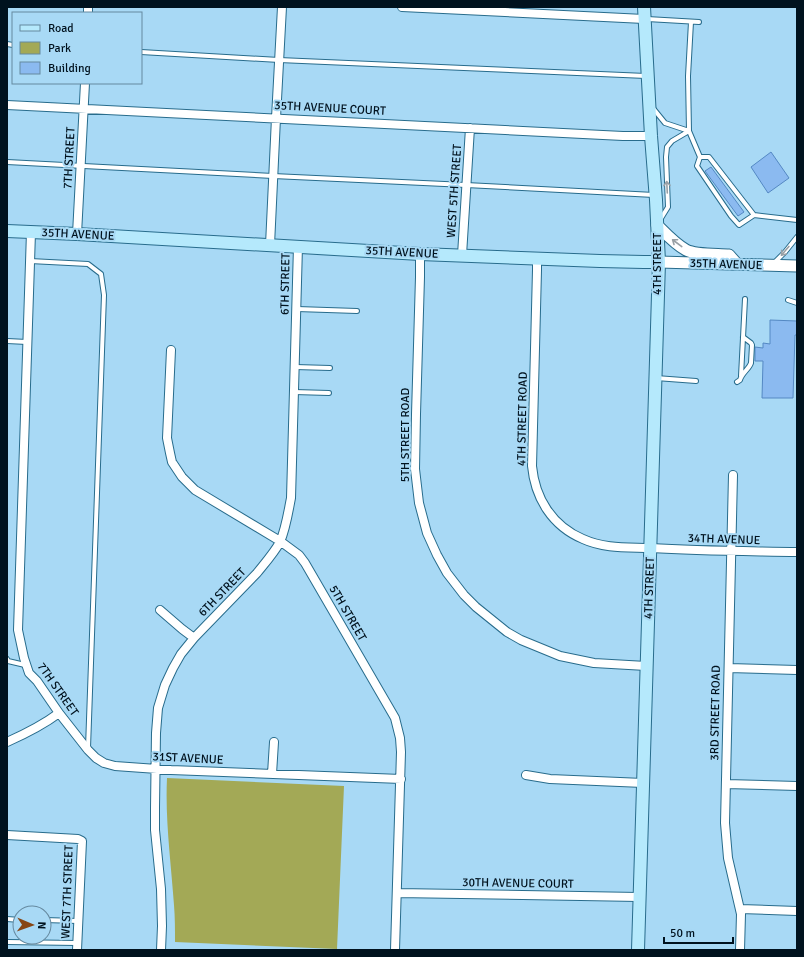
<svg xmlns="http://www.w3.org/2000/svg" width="804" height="957" viewBox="0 0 804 957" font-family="Signika,sans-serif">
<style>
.green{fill:#a3a956}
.building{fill:#8bbaf0;stroke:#5488c3}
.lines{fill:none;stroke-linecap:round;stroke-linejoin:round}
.service-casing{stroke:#286c8c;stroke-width:6}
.minor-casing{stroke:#286c8c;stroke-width:10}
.tertiary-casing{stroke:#286c8c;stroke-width:13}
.secondary-casing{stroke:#286c8c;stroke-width:14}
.service{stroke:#fff;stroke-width:4}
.minor{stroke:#fff;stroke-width:8}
.tertiary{stroke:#fff;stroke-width:11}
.secondary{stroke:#b5e9fc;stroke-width:12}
.oneway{stroke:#99a0a5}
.labels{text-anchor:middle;stroke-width:4;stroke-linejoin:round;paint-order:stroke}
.street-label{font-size:12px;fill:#00121e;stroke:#a8d9f5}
</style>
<rect width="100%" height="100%" fill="#a8d9f5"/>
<path class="green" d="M167,778l177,8 -7,163 -162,-7c0,-12 0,-25 -1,-37 -3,-43 -9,-85 -7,-127z"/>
<path class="building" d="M771,152l18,26 -21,15 -17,-26z
M711,167l33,45 -6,4 -33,-45z
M770,320l27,1v14h-2l-2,63h-31l1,-37h-8v-14l8,1v-5l7,1z"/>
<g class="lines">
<g class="service-casing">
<path id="service" d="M647,19l52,3
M691,22l-3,54 1,55 11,26h9l45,58 43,5
M7,44l6,1
M141,52l138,8 367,16
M652,107l13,16 24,8
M700,157l-3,9 34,50 8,9 15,-10
M7,162l266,14 193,9 188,10
M660,220l8,-13 -2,-50 1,-10 5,-6 17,-10
M30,261l58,3 13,10 3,21 -16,453
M774,263l11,-11 12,-15
M788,300l9,3
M297,309l60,2
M7,341l20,1
M295,367l35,1
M741,376l4,-77
M656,378l40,3
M737,382l3,-2c2,-7 9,-11 11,-17l1,-18 -1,-2 -8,-6
M294,392l35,1
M7,659l1,2 17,4
M7,919l13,1
M44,920l34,1
M7,942l70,1"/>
</g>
<g class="minor-casing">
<path id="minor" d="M402,7l242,12
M88,13v-6
M7,105l616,31h28
M31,232l-13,398 6,28 5,15 8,8 22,32 29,37 8,8 8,5 11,3 56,4 230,9
M77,234l8,-151
M270,245l6,-127 6,-111
M420,254v23l-4,137 -1,55 4,34 8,30 10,22 10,18 17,22 12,12 31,25 14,8 39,16 34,7 52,3
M462,255l8,-127
M537,258v12l-5,196c3,32 20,60 51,73 22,10 45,8 68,9 49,3 97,3 146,4
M171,350l-4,88 3,15 2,9 10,15 13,13 85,51 19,14 6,8 90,155 5,20 1,14 -6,198
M733,475l-8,348 3,35 13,56 -1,36
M160,610l22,19 12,9
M729,668l68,2
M7,742c18,-8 36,-17 52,-29
M272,774l2,-32
M526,775l24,4 93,4
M726,784l71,2
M7,835l71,4 4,2 -5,109
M397,893l242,4
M740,909l57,2
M161,950l1,-24 -1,-37 -6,-59v-22l1,-75 2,-25 7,-23 8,-17 8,-14 13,-16 63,-65c8,-10 17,-20 23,-31 6,-14 8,-29 11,-44l7,-252"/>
</g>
<g class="tertiary-casing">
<path id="tertiary" d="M657,225c9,9 18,19 29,25 9,5 32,4 43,5l8,9
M659,262l138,4"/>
</g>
<g class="secondary-casing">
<path id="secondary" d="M7,231l70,3 343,20 180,7 44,1h15
M638,950l21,-688 -3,-62 -5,-64 -7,-129"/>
</g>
<use href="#service" class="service"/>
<use href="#minor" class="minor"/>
<use href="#tertiary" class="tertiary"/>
<use href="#secondary" class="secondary"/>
</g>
<defs><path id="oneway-shaft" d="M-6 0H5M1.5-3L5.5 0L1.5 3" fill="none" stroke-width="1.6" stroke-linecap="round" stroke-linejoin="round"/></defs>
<g class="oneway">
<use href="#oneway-shaft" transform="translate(667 187) rotate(-93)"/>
<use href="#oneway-shaft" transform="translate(677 243) rotate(-143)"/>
<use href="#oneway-shaft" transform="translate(785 251) rotate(130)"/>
</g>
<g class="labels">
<g class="street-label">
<text transform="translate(330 108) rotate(3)" y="4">35TH AVENUE COURT</text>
<text transform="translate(69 158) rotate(-87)" y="4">7TH STREET</text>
<text transform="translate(454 191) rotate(-86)" y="4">WEST 5TH STREET</text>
<text transform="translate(78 234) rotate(3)" y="4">35TH AVENUE</text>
<text transform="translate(402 252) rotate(3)" y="4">35TH AVENUE</text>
<text transform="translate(657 264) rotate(-90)" y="4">4TH STREET</text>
<text transform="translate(726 264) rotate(2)" y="4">35TH AVENUE</text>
<text transform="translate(285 284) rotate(-89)" y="4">6TH STREET</text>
<text transform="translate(522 419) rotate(-89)" y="4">4TH STREET ROAD</text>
<text transform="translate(405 435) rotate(-90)" y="4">5TH STREET ROAD</text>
<text transform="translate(724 539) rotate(2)" y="4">34TH AVENUE</text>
<text transform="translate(649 588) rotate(-88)" y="4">4TH STREET</text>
<text transform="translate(222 592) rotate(-46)" y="4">6TH STREET</text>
<text transform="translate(348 613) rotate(60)" y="4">5TH STREET</text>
<text transform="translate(58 689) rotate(55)" y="4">7TH STREET</text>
<text transform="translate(715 713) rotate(-89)" y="4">3RD STREET ROAD</text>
<text transform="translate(188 758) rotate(3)" y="4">31ST AVENUE</text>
<text transform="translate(518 883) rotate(1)" y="4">30TH AVENUE COURT</text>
<text transform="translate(67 892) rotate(-88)" y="4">WEST 7TH STREET</text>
</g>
</g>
<rect width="804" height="957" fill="none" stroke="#00121e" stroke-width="16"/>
<rect x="12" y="12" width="130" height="72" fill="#a8d9f5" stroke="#65899f"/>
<rect x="20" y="25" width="20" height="6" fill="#b5e9fc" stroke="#65899f"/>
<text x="48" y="32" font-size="12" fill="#00121e">Road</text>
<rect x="20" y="42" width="20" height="12" fill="#a3a956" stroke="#65899f"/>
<text x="48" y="52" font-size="12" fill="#00121e">Park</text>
<rect x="20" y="62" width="20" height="12" fill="#8bbaf0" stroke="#65899f"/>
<text x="48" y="72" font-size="12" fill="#00121e">Building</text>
<g transform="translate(32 925) rotate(92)"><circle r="19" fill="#a8d9f5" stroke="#65899f"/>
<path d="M0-3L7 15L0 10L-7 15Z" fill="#874513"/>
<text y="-6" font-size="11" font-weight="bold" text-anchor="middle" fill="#00121e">N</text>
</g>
<path d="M664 937v6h69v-6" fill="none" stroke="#00121e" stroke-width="2"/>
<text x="670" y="937" font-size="12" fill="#00121e" stroke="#a8d9f5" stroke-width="3" paint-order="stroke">50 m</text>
</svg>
